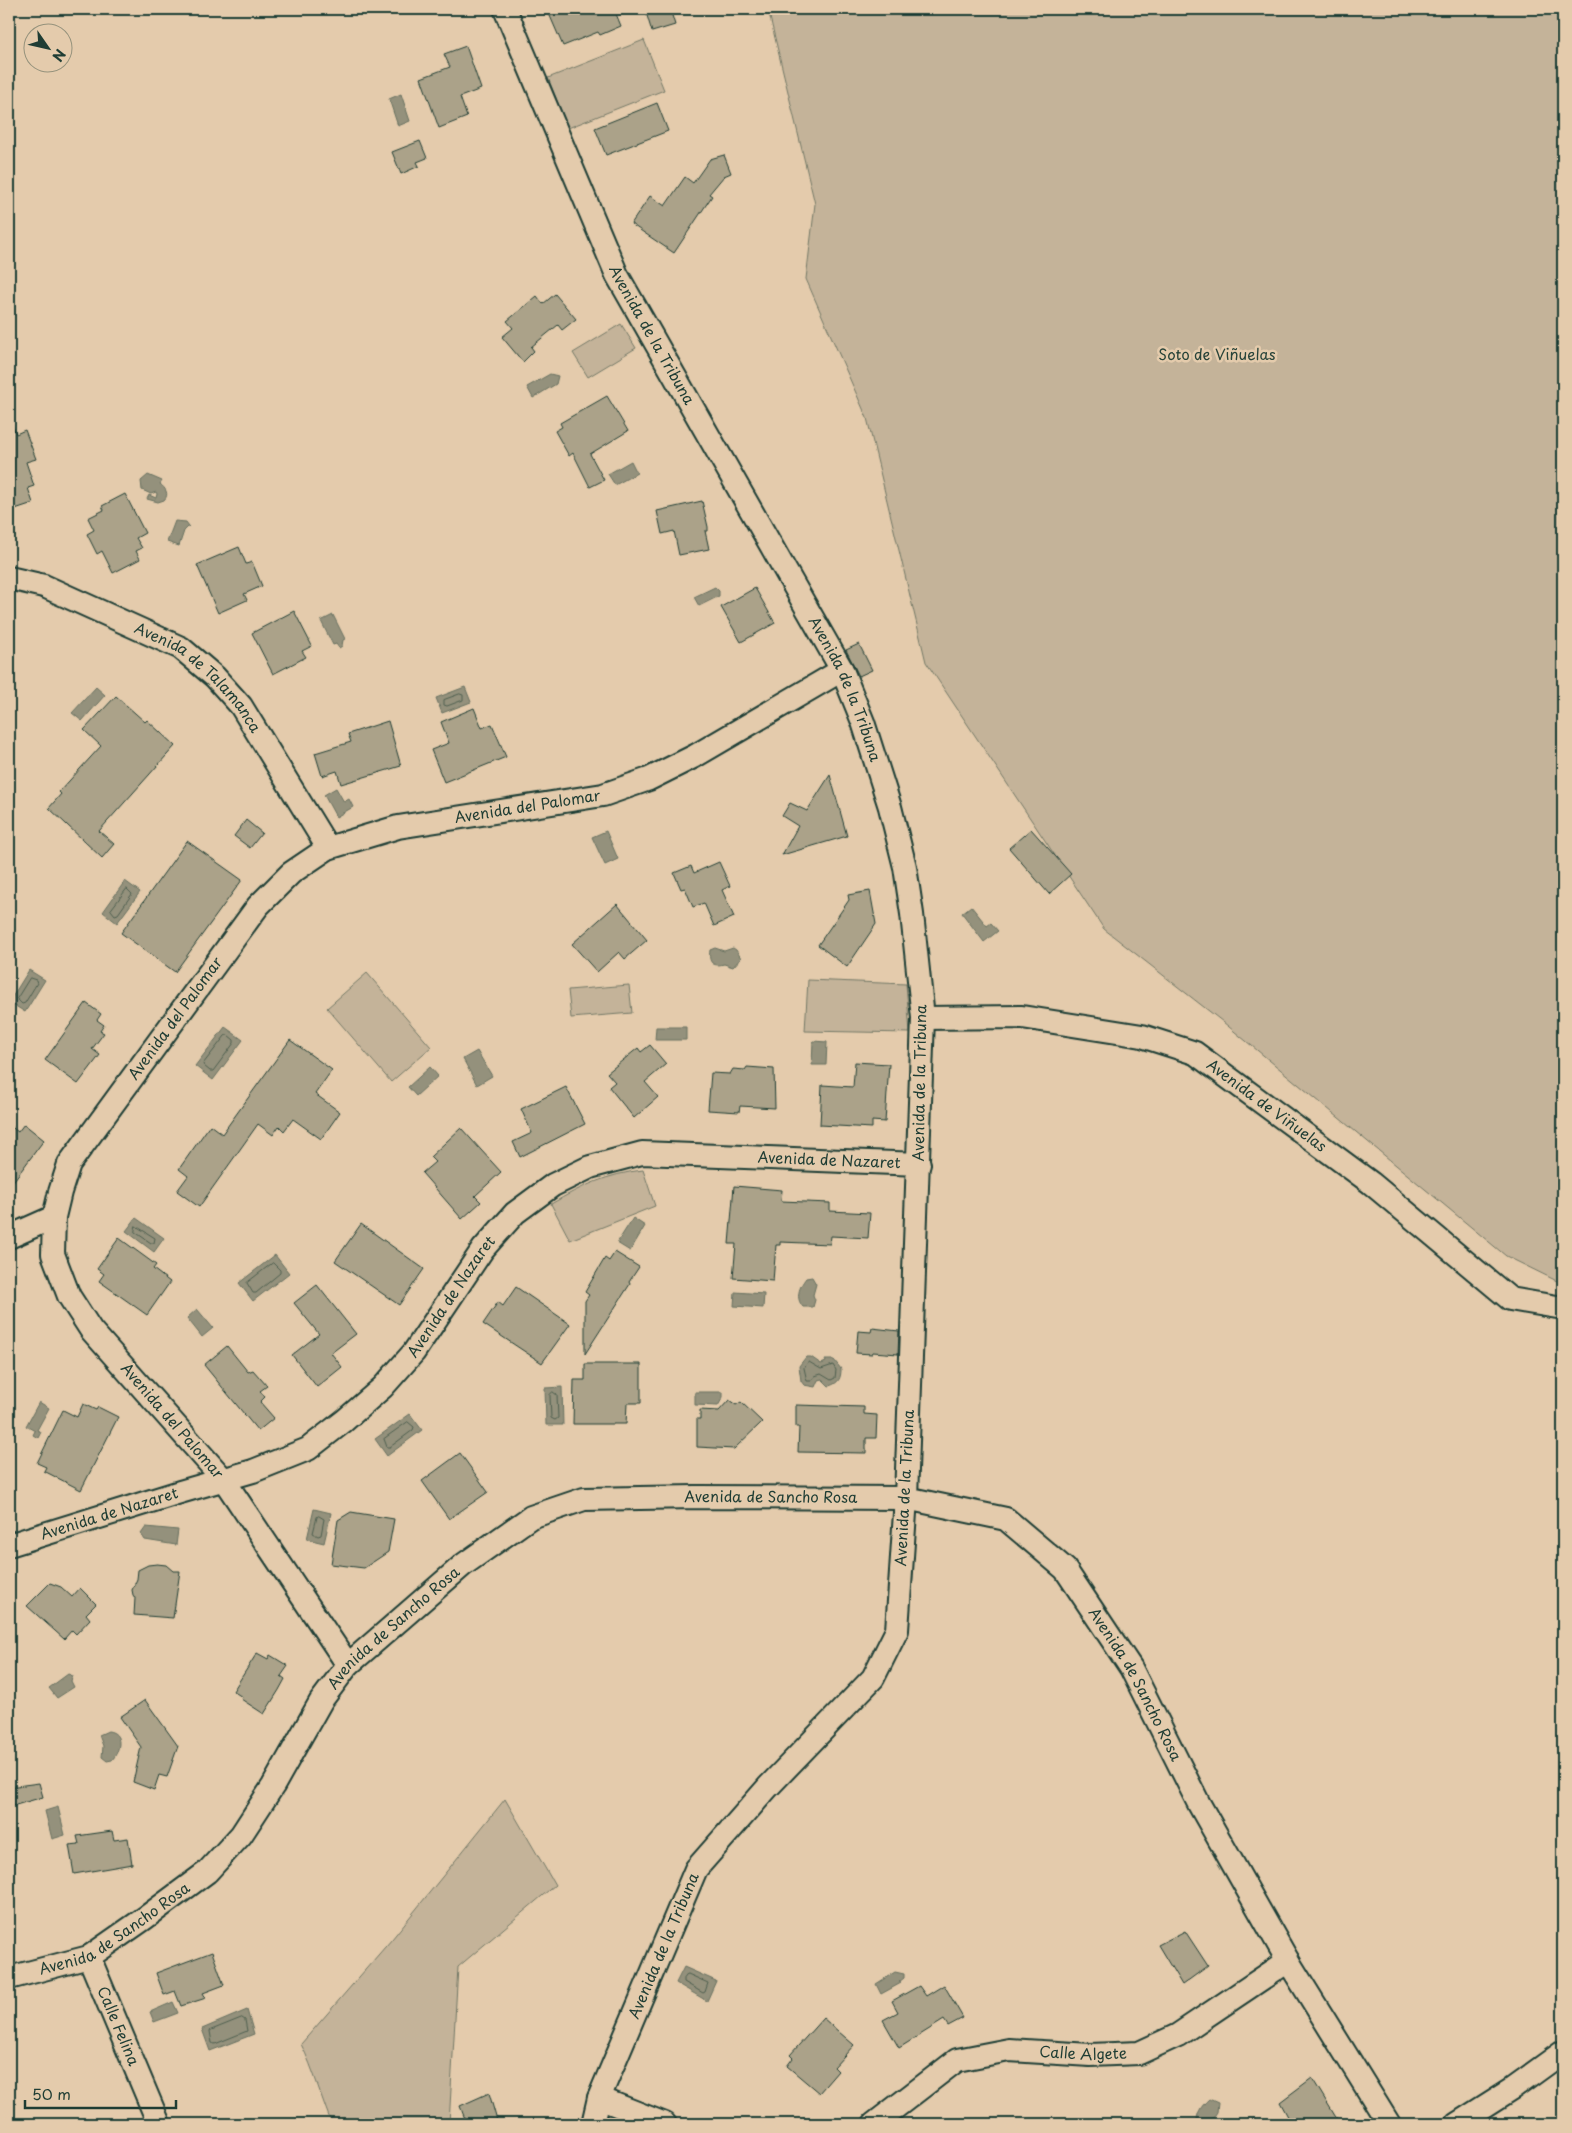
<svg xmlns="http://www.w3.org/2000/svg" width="1572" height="2133" viewBox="0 0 1572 2133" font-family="'Playpen Sans',sans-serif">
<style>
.green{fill:#c4b399;stroke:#727866}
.water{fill:#94917b;stroke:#656f5f}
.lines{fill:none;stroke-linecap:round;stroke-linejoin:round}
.shore{stroke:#4e5f50;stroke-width:1}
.building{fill:#aba289;stroke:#1f3d34}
.minor-casing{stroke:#1f3d34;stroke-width:26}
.minor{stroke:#e4cbac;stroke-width:22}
.labels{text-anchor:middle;stroke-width:5;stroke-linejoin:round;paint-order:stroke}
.street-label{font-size:15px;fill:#1f3d34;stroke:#e4cbac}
.park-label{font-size:15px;fill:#274339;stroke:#e4cbac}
</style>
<rect width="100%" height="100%" fill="#e4cbac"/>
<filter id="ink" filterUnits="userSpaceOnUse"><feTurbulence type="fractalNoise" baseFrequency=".02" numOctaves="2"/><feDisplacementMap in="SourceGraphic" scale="10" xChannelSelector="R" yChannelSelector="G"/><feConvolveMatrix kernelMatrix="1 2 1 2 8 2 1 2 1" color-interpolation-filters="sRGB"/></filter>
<g filter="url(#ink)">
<path class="green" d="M768,9h795v1275l-57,-28 -283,-234 -119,-93 -178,-267 -59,-244 -61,-139 9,-75z
M644,40l20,50 -96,38 -20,-50z
M621,324l15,24 -48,29 -15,-24z
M367,973l64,74 -40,35 -64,-74z
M808,980l98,4 4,49 -105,-2z
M629,985l3,28 -61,5 -3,-28z
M643,1170l12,36 -85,34 -19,-36c31,-18 56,-30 92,-34z
M505,1799l50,86 -97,82 -9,157h-117c-11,-26 -18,-54 -31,-80l91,-105z"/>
<path class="water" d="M401,94l9,27 -12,5 -9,-27z
M550,374l8,2 -2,8 -23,14 -6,-11z
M631,461l6,12 -22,12 -7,-11z
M148,475l14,6 -2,3c5,4 10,10 4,16l-6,2 -11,-3 2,-4 7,3 1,-4 -1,-2 -5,2 -9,-4 -1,-9z
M175,521l11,1 3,4 -5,5 -5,15 -12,-4z
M715,587l4,4v5l-20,10 -5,-9z
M333,615l12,24 -2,1 -1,6 -3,2 -3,-4 -3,1 -12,-24z
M96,687l9,8 -23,26 -10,-8z
M465,687l6,15 -29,11 -6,-15z
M336,788l8,14 5,-3 4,8 -17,10 -12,-22z
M606,831l12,28 -13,6 -13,-28z
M125,881l15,11 -23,31 -14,-11z
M971,906l16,20 4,-3 7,8 -14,11 -22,-29z
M715,948l9,3 9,-3 3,2 5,8 -8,9 -9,-3c-11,3 -16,-1 -14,-14z
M29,970l16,10 -20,32 -16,-10z
M225,1027l18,13 -30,40 -18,-14z
M656,1027h30v13h-31z
M813,1041l14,1 -1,23h-14z
M477,1051l15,25 -15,9 -14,-26z
M430,1067l8,9 -22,20 -8,-9z
M136,1218l28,20 -10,14 -28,-21z
M633,1218l12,8 -15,25 -13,-8z
M275,1255l14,18 -36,28 -14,-18z
M812,1277l4,7 -3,11 2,5 -2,7h-10c-8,-9 -4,-20 3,-29z
M735,1292l29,2 -1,14 -29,-2z
M197,1309l16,19 -11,9 -15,-19z
M806,1357h5l10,7 5,-2 -1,-2h9l7,9c0,9 -2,14 -12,17l-7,-7 -4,1 -3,7 -11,-2 -3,-4 -2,-15z
M562,1387l1,38h-17l-1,-37z
M695,1392h28v5l-5,9 -23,-1z
M39,1402l10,6 -12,22 4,2 -3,6 -5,-3 2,-4 -9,-5z
M410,1414l12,16 -35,26 -12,-17z
M314,1509l17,4 -7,30 -17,-4z
M146,1527l32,3 -2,15 -31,-5 -4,-6z
M68,1674l5,2 -2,5 3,6 -17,11 -8,-10z
M108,1731c16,2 12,20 4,29l-5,1 -5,-4 1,-11 -4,-11z
M58,1807l7,28 -13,4 -7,-28z
M684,1967l32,14 -9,20 -31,-18z
M895,1972l9,2v4l-5,4 2,1 -20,11 -5,-10z
M173,2002l5,11 -24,9 -4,-10z
M247,2010l7,24 -44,17 -8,-22z
M1209,2099l9,4 -1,9 -8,12h-12c-1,-10 4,-18 12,-25z"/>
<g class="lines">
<path class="shore" d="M460,694l3,1v5l-16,6 -3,-1v-5z
M127,889l5,5 -14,20 -3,1 -4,-5z
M30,978l6,2 1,3 -12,20 -3,1 -5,-5z
M228,1035l6,5v3l-21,28h-3l-6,-5 -1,-2 22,-28z
M136,1226l19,12 -1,5h-3l-16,-11z
M273,1263l7,7v3l-24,20h-3l-6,-10z
M809,1362l12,7 12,-4 3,5 -1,8 -4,2 -10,-6 -6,2 -4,5h-4l-3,-13z
M553,1392l4,3 1,23 -3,2 -4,-2 -1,-23z
M408,1422l6,5 -1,3 -23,17h-3l-3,-8z
M319,1516l5,3 -3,16 -3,1 -5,-3 4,-16z
M688,1974l20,9 -3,9 -2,1 -19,-11v-3z
M242,2018l3,2 2,11 -32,13 -3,-1 -2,-12z"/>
</g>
<path class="building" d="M547,9h67l7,17 -21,9 -2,-3 -35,14z
M645,9h25l5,16 -23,7z
M466,46l15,43 -21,8 7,20 -28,11 -18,-50 29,-11 -6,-13z
M657,103l11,28 -62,24 -11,-27z
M420,141l7,17 -10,4 2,4 -18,8 -9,-22z
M724,155l7,18 -7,3 -15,18 3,2 -38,57 -43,-29 19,-28 15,10 20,-29 8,6 17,-24z
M555,294l21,25 -14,11 -4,-5 -27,22 3,4 -11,11 -21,-25 11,-9 -6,-7 30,-25 6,8z
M607,396l21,35 -38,23 14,26 -14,7 -17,-34 -4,3 -14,-25 7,-4 -2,-4z
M9,421h2l5,13 9,-4 11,29 -10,3 8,24 -6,2 5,15 -21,7 -3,-9z
M125,494l20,39 -9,5 6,10 -6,3 4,8 -27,14 -11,-22 -5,3 -10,-20 7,-4 -6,-12 16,-8 -2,-4z
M702,501l6,26v4h-3l4,18 -30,6 -5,-24 -12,3 -5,-23z
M239,547l7,17 6,-2 10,24 -18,8 3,6 -29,13 -21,-48z
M755,588l20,35 -34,19 -20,-35z
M294,611l18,35 -10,5 4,6 -33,17 -21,-41z
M859,644l13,26 -13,6 -13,-26z
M116,696l29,26 2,-2 28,26 -76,85 15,13 -12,14 -53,-50 12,-14 -2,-2 42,-46 -17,-16z
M474,708l8,20 10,-4 14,33 -62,25 -13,-32 18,-7 -8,-21z
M388,721l13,45 -60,18 -4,-13 -15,5 -7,-23 36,-11 -3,-8z
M830,775l17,61 -65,19 16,-29 -16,-10 8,-13 17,8z
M246,820l16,13 -12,15 -16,-12z
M1031,829l40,45 -22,20 -40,-46z
M187,841l55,39 -67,92 -54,-39z
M719,862l11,24 -8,4 12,27 -20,9 -10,-23 -11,4 -8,-19 -4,1 -7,-16 17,-7 3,7z
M870,891l6,33 -29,43 -29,-22 31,-45 -1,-5z
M617,904l30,36 -22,19 -6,-7 -22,20 -25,-28z
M86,1003l15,11 -4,6 7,5 -4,6 4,2 -12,16 8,6 -22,29 -33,-24z
M290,1040l42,30 -17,24 25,18 -19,27 -28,-20 -9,12 -5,-5 -6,9 -15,-11 -59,83 -22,-16 11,-15 -9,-7 31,-44 12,9z
M650,1045l16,19 -21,18 13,15 -24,21 -25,-31 6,-5 -8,-9 31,-25 3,4z
M855,1062l34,2 -4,58 -13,-1v7l-52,-3 2,-40 31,2z
M747,1067l27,2 1,39 -35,-2 -1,6 -31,-2 3,-37 19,1 3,-5 12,1z
M566,1087l19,37 -65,33 -7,-15 19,-9 -11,-24z
M24,1124l20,16 -35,47v-62l9,7z
M461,1128l40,44 -26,24 6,6 -19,17 -40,-46 13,-11 -5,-5z
M734,1186l48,4 -1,11 49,2v8l40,2 -2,25 -37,-2 -1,8 -50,-2v3h-4l-3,36 -40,-3 3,-34h-7z
M361,1224l63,45 -25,36 -64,-44z
M119,1238l37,27 -3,4 17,13 -23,33 -48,-34 5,-7 -7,-5z
M615,1252l24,15 -10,15 1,2 -45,70v-53l4,-6 -4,-3 20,-34 4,3z
M317,1285l39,49 -25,19 11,14 -25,20 -25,-32 27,-21 -25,-31z
M516,1287l54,37 -28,39 -59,-39 15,-22 5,4z
M872,1328l27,3 -1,23 -25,-2 -1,2 -16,-1 2,-22 13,1z
M227,1346l21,26 5,-2 14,16 -7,5 5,6 -5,5 14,16 -16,13 -54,-66z
M585,1364h56v39h-14l-1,21h-53l1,-44h11z
M729,1400l7,5 5,-3 21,20 -28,27 -37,-2v-28h3v-9l19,1z
M83,1404l13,6 2,-3 20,10 -37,73 -37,-19 2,-4 -9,-4 26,-53 14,7z
M796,1405l68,2v7l13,1 -1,23h-10v15l-68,-1 1,-25h-3z
M460,1453l28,39 -39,27 -27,-38z
M351,1512l43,7 -6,33 -24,16 -33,-4 7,-44z
M157,1564l9,1 7,6h7l-7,47 -39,-3 1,-17 -2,-3 -1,-5 5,-11 1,-9 10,-5z
M50,1583l11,4 11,10 8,-9 16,16 -10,10 4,5 -14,15 -4,-4 -8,9 -37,-33z
M257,1653l11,6 2,-4 18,11 -7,10 4,3 -6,11 -15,24 -23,-15 1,-2 -9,-6z
M145,1700l33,46 -11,31 -8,-2 -5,15 -21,-8 8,-35 -21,-30z
M39,1783l4,14 -34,10v-20z
M112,1831l2,9 14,-2 4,26 -58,10 -5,-29 10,-1 -2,-8z
M1185,1931l23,35 -26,19 -24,-40z
M212,1952l12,33 -21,8 3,5 -25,8 -6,-15 -11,4 -8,-22z
M944,1985l19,33 -15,8 -4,-6 -45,28 -16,-28 15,-8 -6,-11 27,-15 7,10z
M823,2018l31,27 -20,22 4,4 -19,22 -32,-27 6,-8 -3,-3z
M1312,2078l28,46h-48l-12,-22z
M489,2093l9,31h-31l-7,-18z"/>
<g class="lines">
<g class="minor-casing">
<g id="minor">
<path id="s1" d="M505,9l112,266 225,395 21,52 27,85 15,60 7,47 11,104 -17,480 -9,132 -24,48 -105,109 -72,82 -97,229 -6,26"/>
<path id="s2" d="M9,578l35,8 137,62 34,29 26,29 87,142"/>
<path id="s3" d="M923,1018l99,-1 120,19 53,17 176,130 139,116 53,9"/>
<path d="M9,1237l45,-20"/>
<path id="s4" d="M9,1545l171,-53 73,-21 55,-22 36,-28 39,-34 31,-35 69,-103 32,-36 38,-28 37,-18 52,-14 277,11"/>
<path id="s5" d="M348,1665l-124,-185 -133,-150 -22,-34 -16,-42 1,-37 6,-25 9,-28 189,-258 33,-33 37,-25 70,-21 205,-32 46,-16 46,-23 147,-86"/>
<path id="s6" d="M89,1957l70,167"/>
<path id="s7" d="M9,1978l80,-21 56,-39 62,-46 34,-37 32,-49 48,-85 27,-36 115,-100 68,-48 53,-18 111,-2 211,1 100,21 59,50 66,99 68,136 89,157 101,163"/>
<path d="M599,2098l66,26"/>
<path id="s8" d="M874,2124l83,-64 52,-10 81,5 49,-2 39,-18 110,-74"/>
<path d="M1457,2124l55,-35 51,-37"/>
</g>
</g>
<use href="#minor" class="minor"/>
</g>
</g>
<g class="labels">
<g class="street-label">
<text dy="5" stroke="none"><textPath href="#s1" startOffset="358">Avenida de la Tribuna</textPath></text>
<text dy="5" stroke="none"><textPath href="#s2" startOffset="218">Avenida de Talamanca</textPath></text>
<text dy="5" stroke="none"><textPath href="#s1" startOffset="762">Avenida de la Tribuna</textPath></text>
<text dy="5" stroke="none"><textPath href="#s5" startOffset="1216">Avenida del Palomar</textPath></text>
<text dy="5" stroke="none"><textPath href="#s5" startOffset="781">Avenida del Palomar</textPath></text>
<text transform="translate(920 1083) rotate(-89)" y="5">Avenida de la Tribuna</text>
<text dy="5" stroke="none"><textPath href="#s3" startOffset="365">Avenida de Viñuelas</textPath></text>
<text dy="5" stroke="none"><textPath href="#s4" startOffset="960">Avenida de Nazaret</textPath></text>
<text dy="5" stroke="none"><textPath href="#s4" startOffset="525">Avenida de Nazaret</textPath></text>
<text transform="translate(172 1421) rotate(49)" y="5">Avenida del Palomar</text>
<text transform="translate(905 1488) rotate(-87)" y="5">Avenida de la Tribuna</text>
<text dy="5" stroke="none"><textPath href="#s7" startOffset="958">Avenida de Sancho Rosa</textPath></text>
<text dy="5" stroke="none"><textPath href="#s4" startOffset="105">Avenida de Nazaret</textPath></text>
<text dy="5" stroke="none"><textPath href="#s7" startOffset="538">Avenida de Sancho Rosa</textPath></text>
<text dy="5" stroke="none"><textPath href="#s7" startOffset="1408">Avenida de Sancho Rosa</textPath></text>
<text dy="5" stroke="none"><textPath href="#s7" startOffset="118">Avenida de Sancho Rosa</textPath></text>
<text transform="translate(664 1946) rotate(-67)" y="5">Avenida de la Tribuna</text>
<text dy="5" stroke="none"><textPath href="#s6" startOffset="75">Calle Felina</textPath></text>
<text dy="5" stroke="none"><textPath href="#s8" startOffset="232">Calle Algete</textPath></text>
</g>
<g class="park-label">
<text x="1217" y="360">Soto de Viñuelas</text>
</g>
</g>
<rect width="1572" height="2133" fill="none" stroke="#e4cbac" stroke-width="30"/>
<rect x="15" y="15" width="1542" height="2103" fill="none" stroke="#1f3d34" stroke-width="2" filter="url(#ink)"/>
<g transform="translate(48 48) rotate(124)"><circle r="24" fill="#e4cbac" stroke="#95927c"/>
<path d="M0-4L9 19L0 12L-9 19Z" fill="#1f3d34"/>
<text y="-8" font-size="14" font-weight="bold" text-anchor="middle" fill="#1f3d34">N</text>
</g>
<path d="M25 2100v8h151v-8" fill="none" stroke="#1f3d34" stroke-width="2.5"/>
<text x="32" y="2100" font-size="15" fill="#1f3d34" stroke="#e4cbac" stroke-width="4" paint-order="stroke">50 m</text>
</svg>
